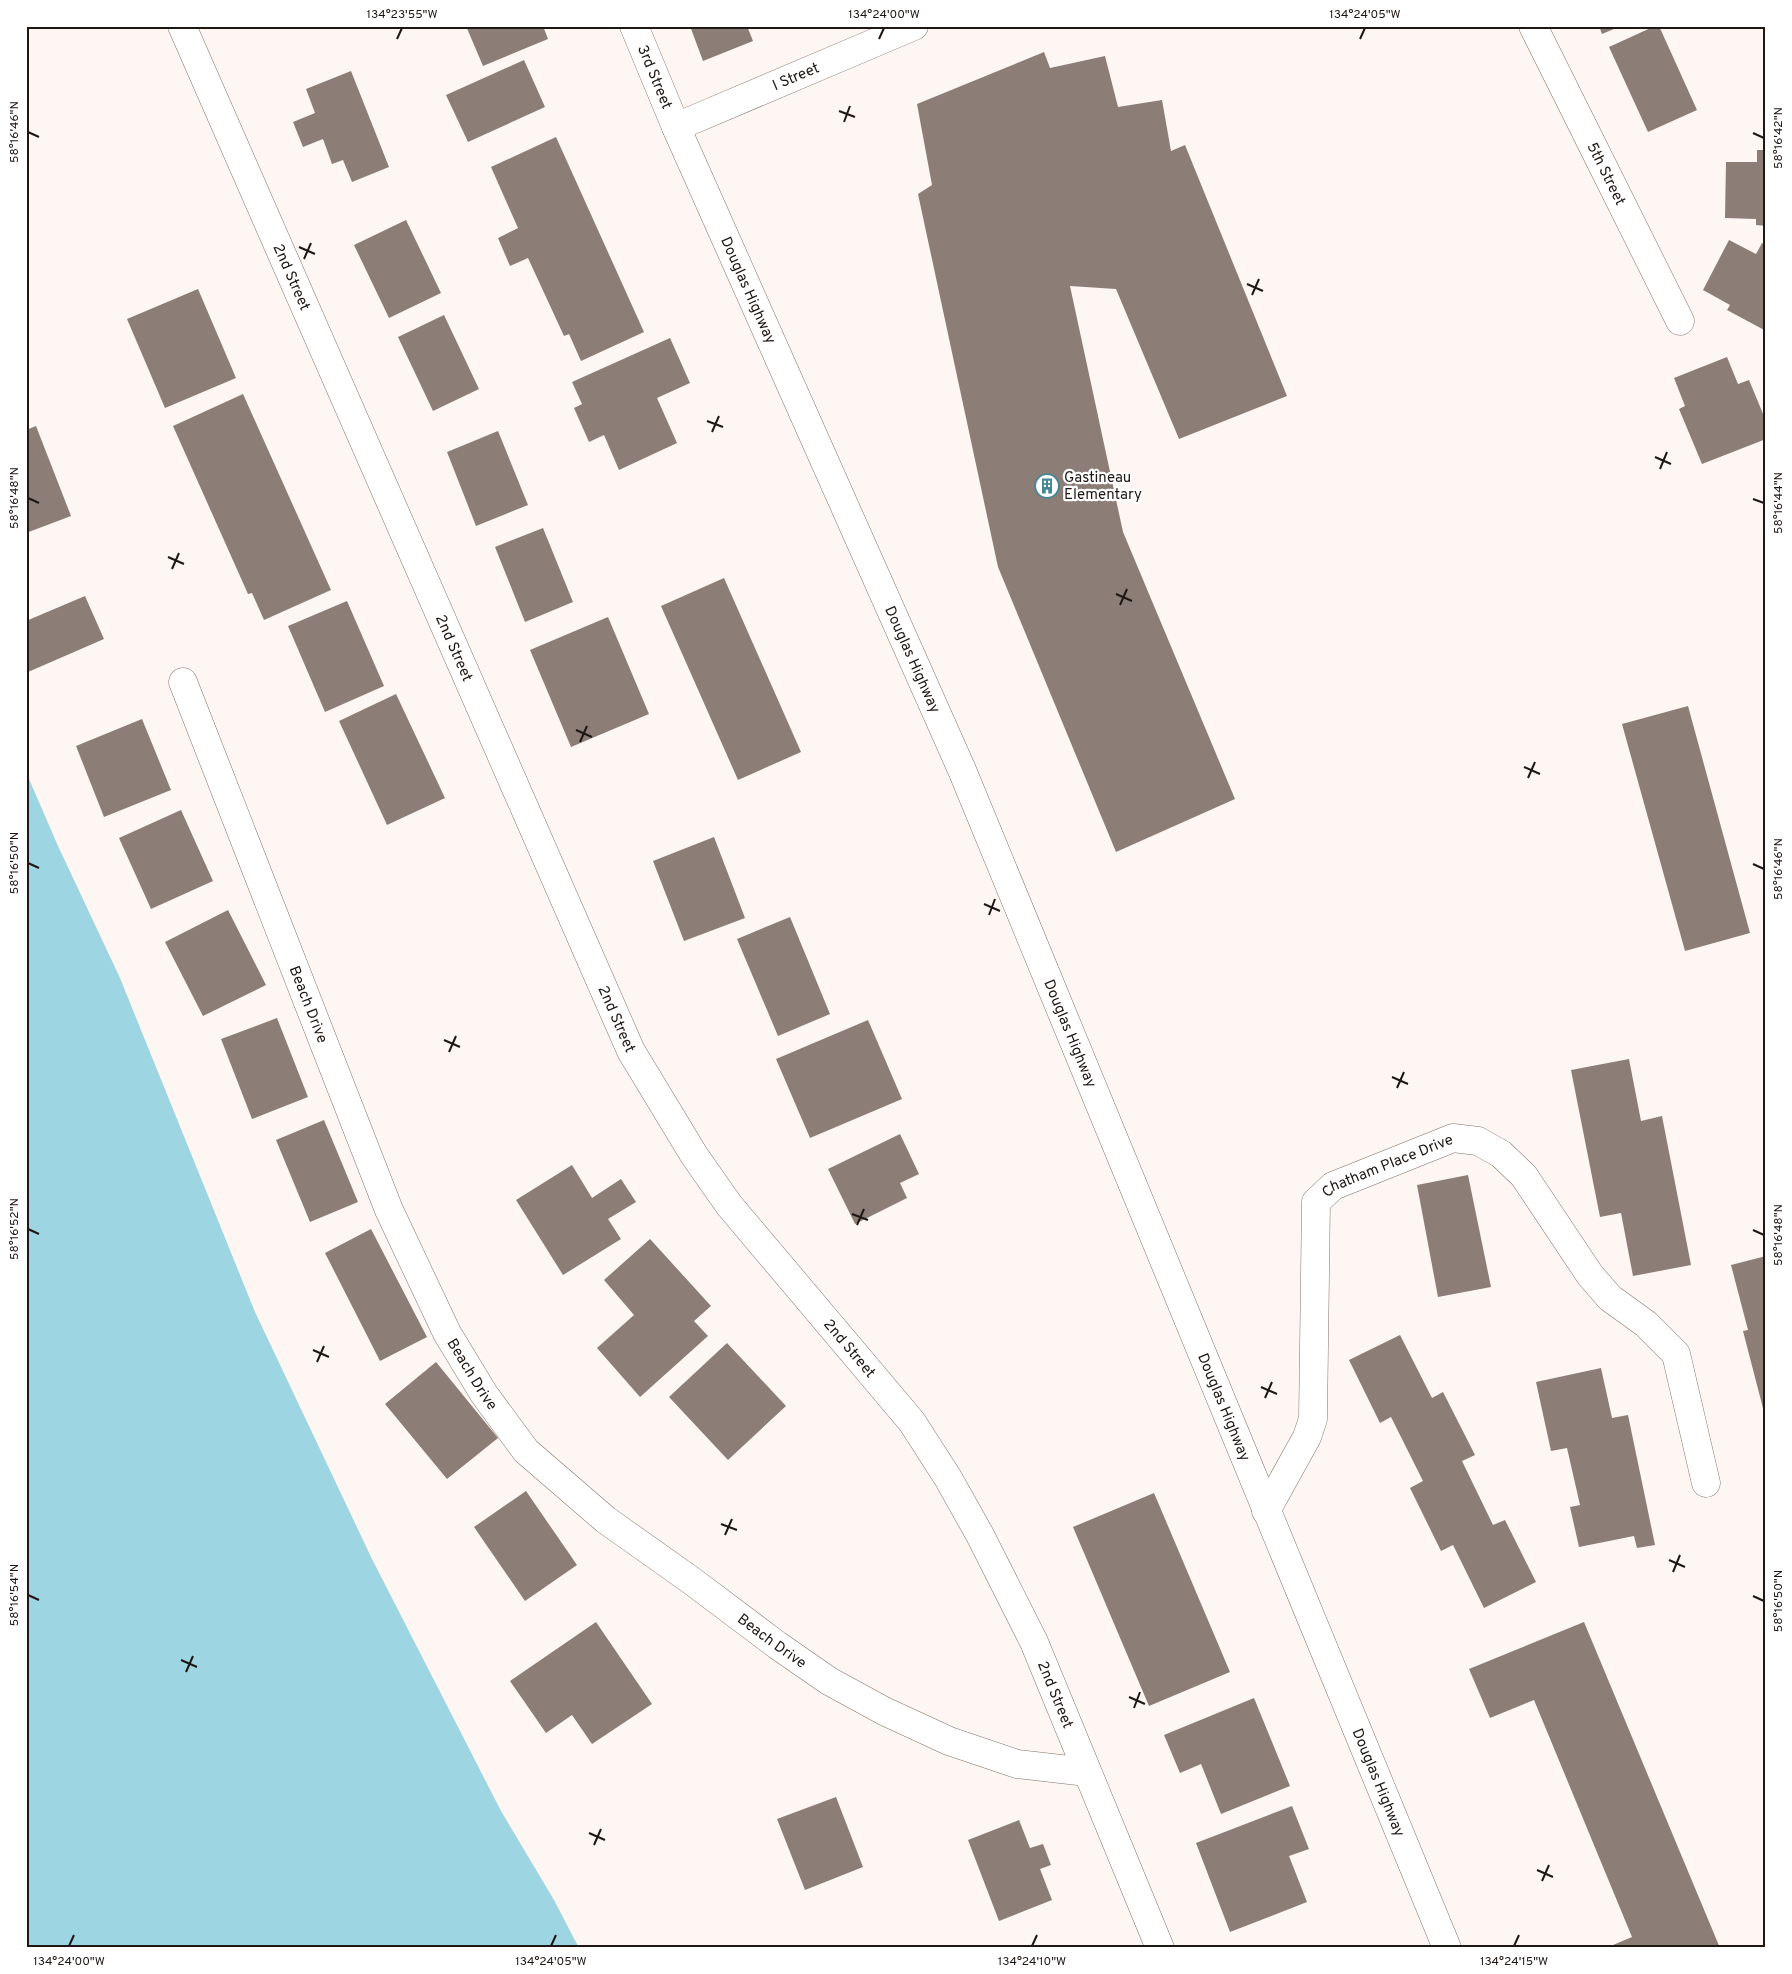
<svg xmlns="http://www.w3.org/2000/svg" width="1792" height="1974" viewBox="0 0 1792 1974" font-family="Overpass,sans-serif">
<style>
.water{fill:#9ed5e2}
.building{fill:#8c7d76}
.lines{fill:none;stroke-linecap:round;stroke-linejoin:round}
.street-casing{stroke:#83746d;stroke-width:29}
.secondary-casing{stroke:#83746d;stroke-width:29}
.street{stroke:#fff;stroke-width:28}
.secondary{stroke:#fff;stroke-width:28}
.ticks{fill:none;stroke:#1e1815;stroke-width:2}
.labels{text-anchor:middle;stroke-width:4.5;stroke-linejoin:round;paint-order:stroke}
.street-label{font-size:15px;fill:#1e1815;stroke:#fff}
.poi-label{font-size:15px;fill:#1e1815;stroke:#fff;text-anchor:start}
.neatline{fill:none;stroke:#1e1815;stroke-width:2}
.ticks-label{font-size:12px;text-anchor:middle;fill:#1e1815}
</style>
<rect width="100%" height="100%" fill="#fdf6f3"/>
<path class="water" d="M26,772l32,74 62,132 135,334 117,247 129,252 53,89 25,48h-553z"/>
<path class="building" d="M466,26h77l5,13 -65,27z
M690,26h57l6,15 -50,20z
M1599,26h22l-19,8z
M1655,26h4l38,84 -49,22 -39,-85z
M1044,52l6,16 55,-12 13,51 44,-7 9,51 14,-6 102,251 -108,43 -63,-150 -46,-3 53,246 112,267 -119,53 -118,-285 -80,-373 14,-9 -15,-81z
M524,60l21,47 -77,35 -22,-47z
M351,71l38,96 -37,15 -9,-22 -11,4 -9,-25 -20,8 -10,-25 22,-9 -9,-24z
M556,137l88,195 -63,29 -12,-27 -5,2 -36,-78 -18,8 -12,-28 20,-10 -27,-61z
M1757,150h9v76l-10,-1v-6l-31,-1 1,-56h31z
M406,220l35,73 -52,25 -35,-73z
M1729,240l27,14 6,-11 4,2v86l-39,-21 3,-5 -27,-15z
M198,289l38,89 -71,30 -38,-89z
M444,315l35,74 -46,22 -35,-74z
M670,338l20,45 -33,15 20,45 -58,27 -15,-35 -15,7 -15,-34 8,-4 -10,-22z
M1727,357l11,27 11,-4 17,41v18l-64,25 -23,-55 6,-3 -11,-28z
M243,394l88,196 -67,30 -12,-27 -4,1 -75,-168z
M36,426l35,90 -45,17v-103z
M498,431l30,74 -52,21 -29,-74z
M543,528l30,74 -48,20 -30,-75z
M724,578l77,174 -63,28 -77,-174z
M85,596l19,43 -76,33 -2,-5v-46z
M347,601l37,85 -59,26 -37,-86z
M608,617l41,97 -78,33 -41,-97z
M396,694l49,104 -58,27 -48,-104z
M1688,706l62,227 -65,18 -63,-227z
M142,719l29,71 -67,27 -28,-71z
M181,810l32,71 -62,28 -32,-71z
M714,837l31,81 -61,23 -31,-80z
M228,910l38,75 -63,31 -38,-74z
M790,917l40,97 -52,22 -41,-97z
M277,1018l31,79 -56,22 -31,-80z
M868,1020l34,79 -92,39 -34,-79z
M1629,1059l12,62 21,-5 29,149 -58,11 -12,-63 -21,4 -29,-147z
M324,1120l34,82 -48,20 -34,-82z
M900,1134l19,40 -19,9 7,15 -52,26 -27,-55z
M572,1165l20,33 29,-19 15,23 -28,17 13,20 -58,36 -47,-75z
M1468,1175l23,112 -53,10 -21,-112z
M371,1229l56,108 -47,24 -55,-108z
M650,1239l61,67 -17,15 14,15 -68,61 -43,-49 37,-33 -30,-35z
M1766,1256v160h-1l-22,-85 5,-1 -17,-65z
M1400,1335l32,63 11,-6 32,63 -13,6 31,64 12,-5 31,62 -52,26 -31,-63 -12,6 -31,-63 13,-7 -32,-64 -11,6 -31,-63z
M727,1343l59,63 -58,54 -59,-63z
M436,1362l62,76 -51,41 -62,-75z
M1601,1368l11,50 16,-3 27,130 -18,3 -3,-12 -55,11 -9,-40 10,-2 -13,-57 -16,3 -15,-69z
M526,1491l51,74 -52,36 -51,-74z
M1154,1493l76,179 -81,34 -76,-179z
M596,1622l56,82 -60,40 -20,-29 -26,18 -36,-52z
M1584,1622l136,326h-114l26,-11 -98,-237 -44,18 -21,-49z
M1254,1698l36,88 -69,28 -20,-50 -21,9 -16,-38z
M836,1797l27,70 -58,23 -28,-71z
M1292,1806l17,43 -20,7 18,46 -77,30 -34,-89z
M1019,1820l11,28 13,-4 8,21 -11,4 12,31 -53,21 -31,-81z"/>
<g class="lines">
<g class="street-casing">
<g id="street">
<path id="s1" d="M182,26l449,1025 63,104 35,50 183,217 36,56 32,57 54,107 126,306"/>
<path id="s2" d="M1533,26l147,295"/>
<path id="s3" d="M676,127l238,-101"/>
<path id="s4" d="M183,682l206,528 58,123 37,61 42,57 80,69 86,61 85,64 52,36 55,30 65,30 68,23 70,8"/>
<path id="s5" d="M1266,1511l41,-74 6,-18 3,-217 17,-16 120,-48 25,3 23,13 23,22 66,99 20,23 36,26 30,30 30,129"/>
</g>
</g>
<g class="secondary-casing">
<g id="secondary">
<path id="s6" d="M634,26l42,101 286,643 485,1178"/>
</g>
</g>
<use href="#street" class="street"/>
<use href="#secondary" class="secondary"/>
</g>
<path class="ticks" d="M397,39l5,-11M879,39l5,-11M1360,39l5,-11M839,111l16,6M844,122l6,-16M28,132l11,5M1753,133l11,5M299,247l16,7M304,259l7,-16M1247,284l16,7M1252,295l7,-16M707,421l16,6M712,432l7,-16M1655,457l16,7M1660,469l7,-17M28,498l11,5M1753,499l11,4M168,557l16,7M172,569l7,-16M1116,594l16,7M1120,605l7,-16M576,730l16,7M580,742l7,-16M1524,767l16,7M1528,778l7,-16M28,863l11,5M1753,864l11,5M984,904l16,7M989,915l6,-16M444,1040l16,7M449,1052l7,-16M1392,1077l16,7M1397,1088l7,-16M852,1214l16,6M857,1225l7,-16M28,1229l11,5M1753,1230l11,5M313,1350l16,7M317,1362l7,-16M1261,1387l16,7M1265,1398l7,-16M721,1524l16,6M725,1535l7,-16M1669,1560l16,7M1673,1572l7,-17M28,1595l11,5M1753,1596l11,5M181,1660l16,7M186,1672l7,-16M1129,1697l16,7M1134,1708l6,-16M589,1833l16,7M594,1845l7,-16M1537,1870l16,7M1542,1881l7,-16M69,1946l5,-11M551,1946l5,-11M1032,1946l5,-11M1514,1946l5,-11"/>
<defs>
<g id="building-ring" transform="scale(1.25)"><circle r="9.5" fill="#fff" stroke="#448797" stroke-width="1.5"/><path d="M-4-6H4V6H1V3H-1V6H-4ZM-2.5-4.3h1.7v1.8h-1.7ZM.8-4.3h1.7v1.8H.8ZM-2.5-1h1.7V.8h-1.7ZM.8-1h1.7V.8H.8Z" fill="#448797"/></g>
</defs>
<g fill-rule="evenodd">
<use href="#building-ring" x="1047" y="486"/>
</g>
<g class="labels">
<g class="street-label">
<text dy="5" stroke="none"><textPath href="#s6" startOffset="55">3rd Street</textPath></text>
<text dy="5" stroke="none"><textPath href="#s3" startOffset="130">I Street</textPath></text>
<text dy="5" stroke="none"><textPath href="#s2" startOffset="165">5th Street</textPath></text>
<text dy="5" stroke="none"><textPath href="#s1" startOffset="274">2nd Street</textPath></text>
<text dy="5" stroke="none"><textPath href="#s6" startOffset="288">Douglas Highway</textPath></text>
<text dy="5" stroke="none"><textPath href="#s1" startOffset="679">2nd Street</textPath></text>
<text dy="5" stroke="none"><textPath href="#s6" startOffset="692">Douglas Highway</textPath></text>
<text dy="5" stroke="none"><textPath href="#s4" startOffset="346">Beach Drive</textPath></text>
<text dy="5" stroke="none"><textPath href="#s1" startOffset="1084">2nd Street</textPath></text>
<text dy="5" stroke="none"><textPath href="#s6" startOffset="1098">Douglas Highway</textPath></text>
<text dy="5" stroke="none"><textPath href="#s5" startOffset="402">Chatham Place Drive</textPath></text>
<text dy="5" stroke="none"><textPath href="#s1" startOffset="1489">2nd Street</textPath></text>
<text dy="5" stroke="none"><textPath href="#s4" startOffset="751">Beach Drive</textPath></text>
<text dy="5" stroke="none"><textPath href="#s6" startOffset="1502">Douglas Highway</textPath></text>
<text dy="5" stroke="none"><textPath href="#s4" startOffset="1156">Beach Drive</textPath></text>
<text dy="5" stroke="none"><textPath href="#s1" startOffset="1894">2nd Street</textPath></text>
<text dy="5" stroke="none"><textPath href="#s6" startOffset="1908">Douglas Highway</textPath></text>
</g>
<g class="poi-label">
<text x="1064" y="482">Gastineau<tspan x="1064" dy="17">Elementary</tspan></text>
</g>
</g>
<rect width="1792" height="1974" fill="none" stroke="#ffffff" stroke-width="55"/>
<rect x="28" y="28" width="1736" height="1918" class="neatline"/>
<g class="ticks-label">
<text x="402" y="18">134°23'55"W</text>
<text x="884" y="18">134°24'00"W</text>
<text x="1365" y="18">134°24'05"W</text>
<text transform="translate(14 132) rotate(-90)" y="4">58°16'46"N</text>
<text transform="translate(1778 138) rotate(-90)" y="4">58°16'42"N</text>
<text transform="translate(14 498) rotate(-90)" y="4">58°16'48"N</text>
<text transform="translate(1778 503) rotate(-90)" y="4">58°16'44"N</text>
<text transform="translate(14 863) rotate(-90)" y="4">58°16'50"N</text>
<text transform="translate(1778 869) rotate(-90)" y="4">58°16'46"N</text>
<text transform="translate(14 1229) rotate(-90)" y="4">58°16'52"N</text>
<text transform="translate(1778 1235) rotate(-90)" y="4">58°16'48"N</text>
<text transform="translate(14 1595) rotate(-90)" y="4">58°16'54"N</text>
<text transform="translate(1778 1601) rotate(-90)" y="4">58°16'50"N</text>
<text x="69" y="1965">134°24'00"W</text>
<text x="551" y="1965">134°24'05"W</text>
<text x="1032" y="1965">134°24'10"W</text>
<text x="1514" y="1965">134°24'15"W</text>
</g>
</svg>
